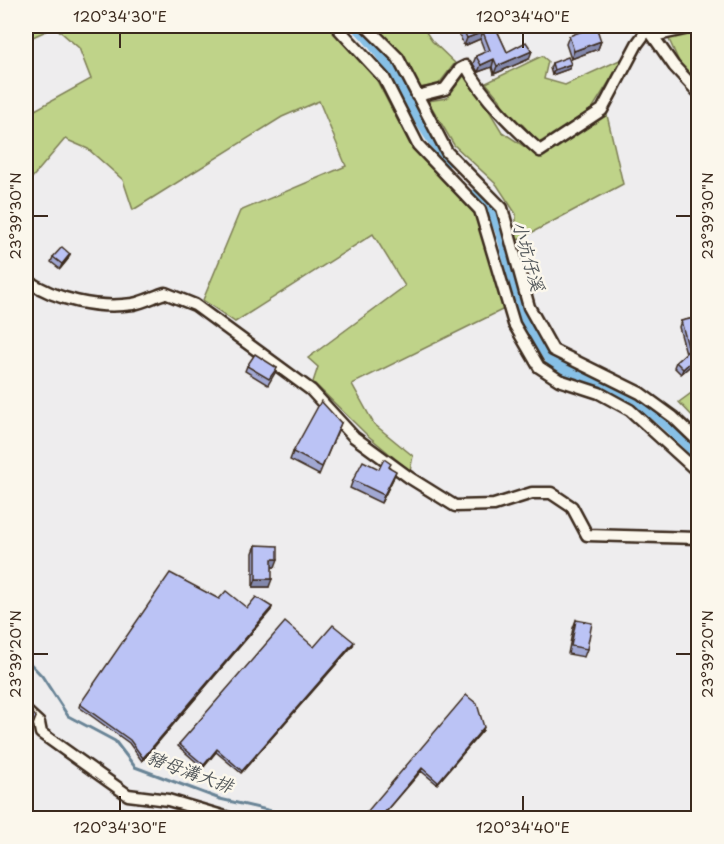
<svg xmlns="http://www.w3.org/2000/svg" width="724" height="844" viewBox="0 0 724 844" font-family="'Playpen Sans','LXGW WenKai TC',sans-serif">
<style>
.green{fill:#bfd389;stroke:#7d7e54;stroke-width:1.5}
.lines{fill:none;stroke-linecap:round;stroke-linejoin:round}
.stream{stroke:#698496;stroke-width:3}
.river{stroke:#87c0e6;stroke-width:16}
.minor-casing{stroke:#3b2a1e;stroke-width:15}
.minor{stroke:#fbf7ec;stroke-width:10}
.wall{fill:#a1a8d3;stroke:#3b2a1e;stroke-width:1.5}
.shaded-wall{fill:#8388ac;stroke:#3b2a1e;stroke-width:1.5}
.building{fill:#bbc3f5;stroke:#3b2a1e;stroke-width:1.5}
.ticks{fill:none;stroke:#3b2a1e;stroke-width:2}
.labels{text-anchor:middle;stroke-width:5;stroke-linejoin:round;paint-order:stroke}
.water-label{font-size:18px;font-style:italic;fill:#52575a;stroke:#fbf7ec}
.neatline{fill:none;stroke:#3b2a1e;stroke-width:2}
.ticks-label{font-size:15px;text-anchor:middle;fill:#3b2a1e}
</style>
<rect width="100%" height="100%" fill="#eeedee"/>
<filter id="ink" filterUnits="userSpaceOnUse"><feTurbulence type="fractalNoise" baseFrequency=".0167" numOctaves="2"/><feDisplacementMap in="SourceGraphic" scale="12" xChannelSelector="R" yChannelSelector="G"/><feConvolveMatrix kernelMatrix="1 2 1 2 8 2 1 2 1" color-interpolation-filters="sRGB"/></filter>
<g filter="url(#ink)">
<path class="green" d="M26,26h301l49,53 36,69 64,67 28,94 -152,75 22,40 39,32 -3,15 -44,-37 -53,-52 5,-15 -10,-9 97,-72 -32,-52 -138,88 -32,-22 37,-89 106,-45 -27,-65 -37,16 -149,93 -10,-30 -35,-31 -23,-10 -39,46v-70l65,-36 -12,-31 -24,-21 -29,13z
M376,26h46l10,15 23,22 -17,22 -20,3 -19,-35z
M667,35h31v48l-18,-19z
M542,56l6,5 -4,18 21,6 59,-27 -32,51 -53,34 -16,-18 -17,-10 -6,-15 -14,-17z
M466,73l36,59 40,26 65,-43 16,69 -107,57v-27l-19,-29 -43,-40 -26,-44 19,-3z
M698,388v-1v35l-19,-20z"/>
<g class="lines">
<path class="stream" d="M26,659l16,17 26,40 47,25 20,26 85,32 56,13 5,6"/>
<path class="river" d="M360,26c38,37 55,91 89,132
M480,193c31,29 30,80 44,119 5,14 18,30 26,43 18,25 57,26 82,41 25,15 46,36 66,56"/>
<g class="minor-casing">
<path id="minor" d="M336,26l48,52 34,67 62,65 34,114 25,43 20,13 40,13 31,17 68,62
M366,26l32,32 49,94 55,56 27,99 24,43 87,43 33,24 25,24
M646,26l28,40 24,26
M653,36l45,-10
M417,96l28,-7 15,-20 6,-3c18,33 46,60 74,85l62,-41 35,-66 11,-15
M26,280c30,20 71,29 107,24 11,-2 22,-8 32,-11l30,12 116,85 43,47 56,41 45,28 39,-1 38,-12h19l21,14 15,28 111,3
M26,711l13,12 2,10 87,62 40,5 61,18"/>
</g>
<use href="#minor" class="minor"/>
</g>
<path class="wall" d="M460,26h35l12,26 22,7 -35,15 -2,-7 -14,5 -5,-8 3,-8 9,-4 -5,-13 -16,7 -6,-15z
M535,26h30l-2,4z
M569,36l32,5 -3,8 -27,10 -5,-15z
M552,63l19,1 -2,5 -17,6 -2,-7z
M70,254l-2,5 -8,10 -9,-7 2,-5z
M699,317v47l-3,-3 -15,13 -7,-7 2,-5 10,-9 -7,-26 2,-6z
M247,366l30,2 -2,5 -7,12 -23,-14z
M341,423l-22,52 -29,-15 3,-8z
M390,468l3,11 -12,24 -31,-15 3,-8 26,-11z
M699,513v17h-4z
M256,545l19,22h-3l-3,20h-16v-34z
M219,599l28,9 25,-1 -1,3 -129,151 -13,-18 -50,-36 1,-3z
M576,620l11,29 -3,8 -16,-3 5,-26z
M353,645l-112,128 -25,-21 -13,16 -25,-22 1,-2 135,-97z
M466,695l17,35 -46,54 -16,-13 -41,48z"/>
<path class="shaded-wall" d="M483,32l-3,7 -16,7 3,-8z
M601,41l-3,8 -27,10 3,-8z
M532,51l-3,8 -35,15 3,-8z
M494,59l-2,8 -14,5 3,-7z
M571,64l-2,5 -17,6 2,-5z
M70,254l-2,5 -8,10 2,-5z
M698,355l-2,6 -15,13 2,-5z
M396,471l-3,8 -12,24 3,-8z
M272,559h6l-3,8h-6z
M256,579h16l-3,8h-16z
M272,607l-1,3 -129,151 1,-3z
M354,642l-1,3 -112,128 1,-2z
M36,717l-4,11 -6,11v-4z
M484,727l-1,3 -46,54 1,-2z
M217,749l-1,3 -13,16 1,-3z
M422,768l-1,3 -41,48h-1z"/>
<path class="building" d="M462,26h33l12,26 19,-10 6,9 -35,15 -3,-7 -13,6 -5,-9 14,-6 -7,-18 -16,6z
M596,26l5,15 -27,10 -5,-15z
M568,57l3,7 -17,6 -2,-7z
M62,247l8,7 -8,10 -9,-7z
M699,317v39l-1,-1 -15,14 -7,-7 13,-12 -8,-29z
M255,354l22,14 -8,11 -22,-13z
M321,401l20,22 -19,44 -29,-15z
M384,459l7,5 -2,3 7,4 -12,24 -31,-15 10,-19 16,8z
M256,545l22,1v13h-6v20h-16z
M170,573l49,26 7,-8 21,17 9,-11 16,10 -129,151 -13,-18 -50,-36z
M576,620l16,3 -5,26 -16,-3z
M285,622l29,25 19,-22 21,17 -112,129 -25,-22 -13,16 -25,-21z
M466,695l11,9 7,23 -46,55 -16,-14 -43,51h-18z
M26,705l10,12 -10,18z"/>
</g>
<path class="ticks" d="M120,33v15M523,33v15M33,216h15M676,216h15M33,654h15M676,654h15M120,796v15M523,796v15"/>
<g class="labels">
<g class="water-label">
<text transform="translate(528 256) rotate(74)" y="6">小坑仔溪</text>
<text transform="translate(190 772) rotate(20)" y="6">豬母溝大排</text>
</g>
</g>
<rect width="724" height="844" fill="none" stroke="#fbf7ec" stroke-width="66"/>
<rect x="33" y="33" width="658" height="778" class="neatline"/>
<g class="ticks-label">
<text x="120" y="22">120°34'30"E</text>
<text x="523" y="22">120°34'40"E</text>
<text transform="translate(16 216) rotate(-90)" y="5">23°39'30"N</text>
<text transform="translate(708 216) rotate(-90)" y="5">23°39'30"N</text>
<text transform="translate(16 654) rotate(-90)" y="5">23°39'20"N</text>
<text transform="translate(708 654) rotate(-90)" y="5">23°39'20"N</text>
<text x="120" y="833">120°34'30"E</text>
<text x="523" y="833">120°34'40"E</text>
</g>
</svg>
